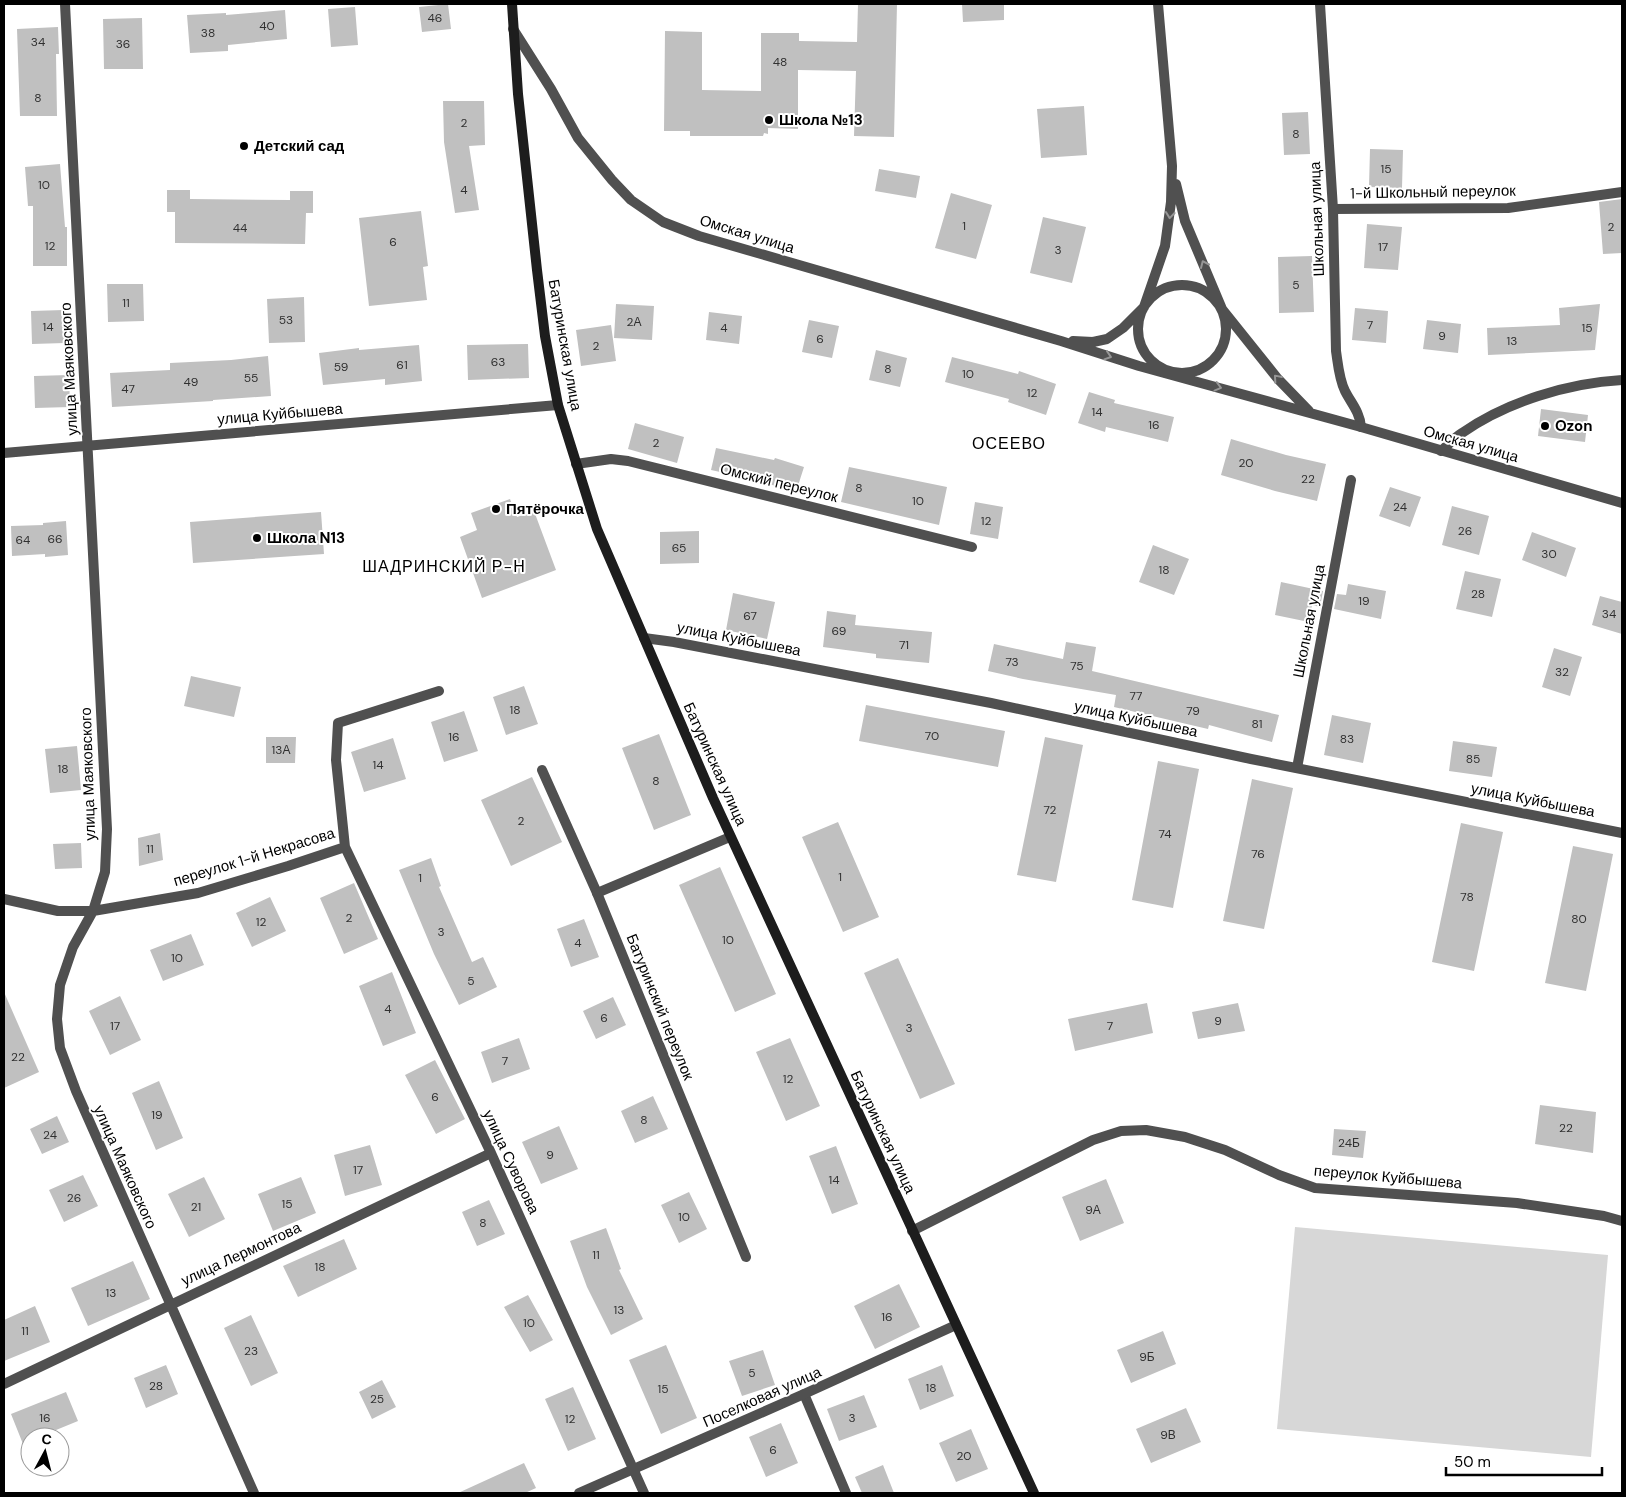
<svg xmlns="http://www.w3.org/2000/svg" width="1626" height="1497" viewBox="0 0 1626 1497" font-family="'DM Sans',sans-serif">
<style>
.green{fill:#d7d7d7}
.building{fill:#c0c0c0}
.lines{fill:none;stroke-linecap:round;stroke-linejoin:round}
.service{stroke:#505050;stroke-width:10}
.minor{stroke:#505050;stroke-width:10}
.tertiary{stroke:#505050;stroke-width:10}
.secondary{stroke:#1d1d1d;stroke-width:10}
.oneway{stroke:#969696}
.poi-dot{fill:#000;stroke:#fff;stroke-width:2}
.labels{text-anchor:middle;stroke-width:4;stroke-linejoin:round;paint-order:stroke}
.number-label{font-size:12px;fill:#303030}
.poi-label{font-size:15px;font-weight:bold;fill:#000;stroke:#fff;text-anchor:start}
.street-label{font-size:15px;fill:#000;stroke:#fff}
.neighbourhood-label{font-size:16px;letter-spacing:1px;fill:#000;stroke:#fff}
</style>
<rect width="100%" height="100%" fill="#fff"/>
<path class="green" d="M1295,1227l313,28 -17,202 -314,-28z"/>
<path class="building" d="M448,4l3,25 -29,3 -3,-25z
M858,4h39l-3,133 -40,-1 2,-65 -58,-1v59l-30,-1v6l-4,-1 -1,3h-73v-5h-26l1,-100 37,1v58l59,1v-58h38v8l58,1z
M962,4h42v16l-41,2z
M355,7l3,38 -27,2 -3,-38z
M285,10l2,29 -59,6v6l-38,2 -3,-38 39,-2v2z
M142,18l1,51h-39l-1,-50z
M58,27l1,27h-3l1,62h-37l-3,-87z
M443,101h41l1,44 -16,1 10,64 -24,3 -11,-71z
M1084,106l3,49 -46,3 -4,-49z
M1308,112l2,42 -26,1 -2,-42z
M1370,149l33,1 -1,38 -33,-1z
M60,164l5,63h2v39h-34v-60h-5l-3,-39z
M879,169l41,7 -4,22 -41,-7z
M167,190h23v9l100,1v-9h23v22h-7l-1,31 -130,-1v-31h-8z
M951,193l41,12 -16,54 -41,-11z
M1622,199v54l-19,1 -4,-52z
M421,211l7,55 -5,1 4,33 -58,6 -10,-88z
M1043,217l43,10 -14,56 -42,-10z
M1367,224l35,3 -4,43 -34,-2z
M1312,256l2,56 -35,1 -1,-56z
M107,284h36l1,37 -36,1z
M304,297l1,45 -36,1 -2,-44z
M616,304l38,2 -2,34 -38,-2z
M1600,304l-5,46 -107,5 -1,-27 73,-3 -1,-17z
M1355,308l33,3 -2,32 -34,-3z
M64,310l1,33 -33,1 -1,-33z
M709,312l33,4 -3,28 -33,-4z
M809,320l30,6 -7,32 -30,-6z
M1427,320l34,4 -3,29 -35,-4z
M611,325l5,36 -35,5 -5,-36z
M528,344l1,34 -61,2 -1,-35z
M419,345l3,36 -37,4v-6l-62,6 -4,-32 40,-5v2z
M876,350l31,8 -7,29 -31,-7z
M268,356l3,40 -58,4v1l-101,6 -2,-34 60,-3v-7l61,-3z
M952,357l66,17 1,-3 37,13 -10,31 -38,-13 1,-3 -64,-17z
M69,375l1,32 -35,1 -1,-32z
M1089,392l26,8 -1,3 60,14 -6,25 -62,-15 -1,5 -27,-9z
M1541,409l47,6 -3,27 -47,-6z
M635,423l49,14 -7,26 -49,-14z
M1231,439l55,16 40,9 -9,37 -42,-10 -54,-16z
M716,448l58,12 1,-2 29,9 -8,25 -44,-13 -41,-9z
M849,467l98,20 -8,38 -98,-23z
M1390,487l31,10 -11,30 -31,-11z
M510,499l7,18 17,-6 22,59 -74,28 -22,-61 17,-7 -6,-17z
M975,502l28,5 -5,32 -28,-5z
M1452,506l37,10 -10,39 -37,-10z
M321,512l3,42 -131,9 -3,-41z
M66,521l2,34 -23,2v-3l-33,2 -1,-30 32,-1v-2z
M699,531v32l-39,1v-32z
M1532,532l44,16 -10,29 -44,-17z
M1153,545l36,14 -15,36 -35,-13z
M1465,571l36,8 -9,38 -36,-8z
M1281,582l42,9 -3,16 -8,-2 -3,17 -34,-7z
M1348,584l38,7 -5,28 -47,-10 3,-15 9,1z
M733,593l42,9 -8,37 -41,-9z
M1600,596l22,6v32l-30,-9z
M827,611l29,4 -1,10 77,7 -3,31 -53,-5v-4l-53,-7z
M1066,642l30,5 -4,24 187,44 -7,27 -63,-17 -1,4 -94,-22 2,-12 -93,-16 -35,-8 6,-27 69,15z
M1554,648l28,9 -12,39 -28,-9z
M191,676l50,11 -7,30 -50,-11z
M524,686l14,38 -32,11 -13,-38z
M866,705l139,26 -7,36 -139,-26z
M464,711l14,40 -34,11 -13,-40z
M1332,715l39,8 -8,40 -39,-8z
M659,734l32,81 -37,15 -32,-82z
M266,737h30l-1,26h-29z
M1045,737l38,8 -27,137 -39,-7z
M393,738l13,41 -42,13 -13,-40z
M1453,741l44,6 -5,30 -43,-6z
M77,746l4,44 -31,3 -5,-44z
M1158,761l41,8 -26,139 -41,-8z
M532,777l30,65 -51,24 -30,-66z
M1252,779l41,9 -29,141 -41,-8z
M838,822l41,95 -36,15 -41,-95z
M1461,823l42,9 -29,139 -42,-9z
M160,833l3,27 -24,6 -1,-28z
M81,843l1,25 -27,1 -2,-25z
M1573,846l40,8 -27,137 -41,-8z
M431,858l10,28 -2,1 33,75 11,-5 14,30 -38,18 -25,-51 -35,-84z
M720,867l56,127 -41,18 -56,-127z
M354,883l24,56 -34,15 -24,-56z
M270,897l16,34 -34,16 -16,-34z
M584,919l15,38 -28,10 -14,-38z
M191,934l13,31 -41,16 -13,-31z
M898,958l57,126 -35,15 -56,-126z
M392,972l24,61 -33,13 -24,-60z
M4,992l35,80 -35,16z
M120,996l21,44 -31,15 -21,-44z
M613,997l13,28 -30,14 -13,-28z
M1147,1003l6,30 -78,18 -7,-32z
M1238,1003l7,28 -47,8 -6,-27z
M519,1038l11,31 -38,14 -11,-31z
M790,1038l30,68 -34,15 -30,-69z
M435,1060l30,59 -29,15 -31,-59z
M159,1081l24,57 -27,12 -24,-57z
M653,1096l15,33 -33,14 -14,-32z
M1540,1105l56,7 -3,41 -58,-9z
M57,1116l12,26 -27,12 -12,-25z
M559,1126l19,43 -37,15 -19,-42z
M1334,1129l32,2 -3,27 -31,-3z
M370,1145l12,40 -37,11 -11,-41z
M836,1146l22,58 -26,10 -23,-58z
M83,1175l15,31 -34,16 -15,-32z
M204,1177l21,42 -36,18 -21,-43z
M301,1177l15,36 -43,18 -15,-37z
M1106,1179l18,44 -44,18 -18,-44z
M689,1192l18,37 -28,14 -18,-38z
M489,1200l16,34 -28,12 -15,-34z
M606,1228l15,41 -2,1 24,49 -32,16 -24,-48 -17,-46z
M344,1239l13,30 -59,28 -15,-31z
M133,1261l17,38 -62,27 -17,-38z
M899,1284l21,43 -45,22 -21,-43z
M528,1295l25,45 -23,12 -26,-45z
M35,1306l15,36 -46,19v-41z
M251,1315l27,58 -27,13 -27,-58z
M1163,1331l13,33 -45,19 -14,-33z
M666,1345l31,73 -36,16 -32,-74z
M763,1350l12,35 -33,11 -13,-35z
M166,1365l12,29 -32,14 -12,-30z
M942,1365l12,31 -34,14 -12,-31z
M382,1380l14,27 -24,12 -13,-27z
M573,1387l23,52 -28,12 -23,-52z
M66,1392l12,29 -39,16h-9v4l-7,3 -12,-30z
M864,1395l13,32 -38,14 -12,-32z
M1186,1408l15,34 -50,21 -15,-34z
M781,1423l17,40 -32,14 -17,-40z
M971,1429l17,40 -32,13 -17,-39z
M524,1463l12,25 -11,5h-67z
M883,1465l11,28h-32l-7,-16z"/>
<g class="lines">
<path class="service" d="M1333,209l175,-1 114,-16
M542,770l55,123 149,364
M804,1394l42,99"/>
<path class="minor" d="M65,4l42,825 -2,43 -12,39 -20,36 -13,38 -3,34 3,29 16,43 178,402
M1320,4l13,205 3,142c2,13 3,28 9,40 6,12 15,21 16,36
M1441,451c7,-6 13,-13 21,-18 44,-31 106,-50 160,-53
M4,453l554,-48
M576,464l35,-5 17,2 344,86
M644,638l30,4 317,61 260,56 371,74
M1297,768l54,-288
M345,847l146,306 153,340
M597,893l133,-56
M4,899l54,12h35l105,-18 90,-27 57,-19 -9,-87 2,-37 101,-32
M912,1231l181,-91 28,-9 25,-1 39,7 40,13 54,25 36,13 202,15 87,13 18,5
M4,1384l487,-231
M579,1493l225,-99 152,-69"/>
<path class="tertiary" d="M513,29l38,60 27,49 34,42 19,20 32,22 36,14 362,105 78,25 222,61 261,76
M1176,184l9,37 37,88 56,70 31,32
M1138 329a44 44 0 1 1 88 0a44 44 0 1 1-88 0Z
M1073,341l20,1 14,-3 16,-11 21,-21 21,-61 6,-44 1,-36 -14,-162"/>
<path class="secondary" d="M512,4l6,90 19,176 8,66 13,69 39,124 116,269 321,695"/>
</g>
<defs><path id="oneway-chevron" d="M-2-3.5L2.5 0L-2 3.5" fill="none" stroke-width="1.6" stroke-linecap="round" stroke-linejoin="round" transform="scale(1.25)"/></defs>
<g class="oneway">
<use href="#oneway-chevron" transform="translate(1170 215) rotate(96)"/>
<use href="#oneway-chevron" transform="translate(1204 264) rotate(-114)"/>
<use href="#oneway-chevron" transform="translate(1108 356) rotate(18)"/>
<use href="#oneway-chevron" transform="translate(1277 378) rotate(-131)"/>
<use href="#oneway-chevron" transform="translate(1218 387) rotate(15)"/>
</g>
<g class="poi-dot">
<circle cx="769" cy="120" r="5"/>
<circle cx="244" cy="146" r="5"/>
<circle cx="1545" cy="426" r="5"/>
<circle cx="496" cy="509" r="5"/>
<circle cx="257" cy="538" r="5"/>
</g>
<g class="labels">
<g class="number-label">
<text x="435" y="22">46</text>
<text x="267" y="30">40</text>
<text x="208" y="37">38</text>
<text x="38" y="46">34</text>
<text x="123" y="48">36</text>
<text x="780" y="66">48</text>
<text x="38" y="102">8</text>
<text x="464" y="127">2</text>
<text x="1296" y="138">8</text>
<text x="1386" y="173">15</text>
<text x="44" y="189">10</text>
<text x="464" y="194">4</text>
<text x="964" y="230">1</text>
<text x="1611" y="231">2</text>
<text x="240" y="232">44</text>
<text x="393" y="246">6</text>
<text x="50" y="250">12</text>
<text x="1383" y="251">17</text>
<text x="1058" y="254">3</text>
<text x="1296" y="289">5</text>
<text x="126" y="307">11</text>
<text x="286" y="324">53</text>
<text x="634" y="326">2А</text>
<text x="1370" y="329">7</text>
<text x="48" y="331">14</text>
<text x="724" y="332">4</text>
<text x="1587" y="332">15</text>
<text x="1442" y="340">9</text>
<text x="820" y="343">6</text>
<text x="1512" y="345">13</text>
<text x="596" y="350">2</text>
<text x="498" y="366">63</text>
<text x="402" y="369">61</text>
<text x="341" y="371">59</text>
<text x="888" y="373">8</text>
<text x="968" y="378">10</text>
<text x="251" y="382">55</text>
<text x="191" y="386">49</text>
<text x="128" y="393">47</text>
<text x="1032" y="397">12</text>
<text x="1097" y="416">14</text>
<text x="1154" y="429">16</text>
<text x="656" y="447">2</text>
<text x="1246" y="467">20</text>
<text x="1308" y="483">22</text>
<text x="859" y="492">8</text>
<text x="918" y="505">10</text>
<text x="1400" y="511">24</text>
<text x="986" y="525">12</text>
<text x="1465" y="535">26</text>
<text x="55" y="543">66</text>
<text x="23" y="544">64</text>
<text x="679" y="552">65</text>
<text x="1549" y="558">30</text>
<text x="1164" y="574">18</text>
<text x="1478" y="598">28</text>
<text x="1364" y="605">19</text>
<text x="1609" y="618">34</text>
<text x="750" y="620">67</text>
<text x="839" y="635">69</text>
<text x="904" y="649">71</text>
<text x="1012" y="666">73</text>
<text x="1077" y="670">75</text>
<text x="1562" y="676">32</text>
<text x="1136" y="700">77</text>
<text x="515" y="714">18</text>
<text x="1193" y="715">79</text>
<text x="1257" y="728">81</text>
<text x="932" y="740">70</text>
<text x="454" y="741">16</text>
<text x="1347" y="743">83</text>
<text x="281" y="754">13А</text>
<text x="1473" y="763">85</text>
<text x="378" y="769">14</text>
<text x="63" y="773">18</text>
<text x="656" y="785">8</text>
<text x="1050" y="814">72</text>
<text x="521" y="825">2</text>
<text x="1165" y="838">74</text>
<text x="150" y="853">11</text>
<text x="1258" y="858">76</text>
<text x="840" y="881">1</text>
<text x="420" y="882">1</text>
<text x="1467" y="901">78</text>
<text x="349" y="922">2</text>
<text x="1579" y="923">80</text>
<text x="261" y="926">12</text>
<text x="441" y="936">3</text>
<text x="728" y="944">10</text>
<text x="578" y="947">4</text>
<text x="177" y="962">10</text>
<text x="471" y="985">5</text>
<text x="388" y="1013">4</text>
<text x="604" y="1022">6</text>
<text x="1218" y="1025">9</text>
<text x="115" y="1030">17</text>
<text x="1110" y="1030">7</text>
<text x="909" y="1032">3</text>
<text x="18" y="1061">22</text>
<text x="505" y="1065">7</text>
<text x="788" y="1083">12</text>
<text x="435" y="1101">6</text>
<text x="157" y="1119">19</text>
<text x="644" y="1124">8</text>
<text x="1566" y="1132">22</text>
<text x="50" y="1139">24</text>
<text x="1349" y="1147">24Б</text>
<text x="550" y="1159">9</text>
<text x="358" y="1174">17</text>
<text x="834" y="1184">14</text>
<text x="74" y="1202">26</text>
<text x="287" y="1208">15</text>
<text x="196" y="1211">21</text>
<text x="1093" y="1214">9А</text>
<text x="684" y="1221">10</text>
<text x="483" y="1227">8</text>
<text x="596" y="1259">11</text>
<text x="320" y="1271">18</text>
<text x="111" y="1297">13</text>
<text x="619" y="1314">13</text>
<text x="887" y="1321">16</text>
<text x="529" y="1327">10</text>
<text x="25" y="1335">11</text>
<text x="251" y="1355">23</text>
<text x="1147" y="1361">9Б</text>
<text x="752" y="1377">5</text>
<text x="156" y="1390">28</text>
<text x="931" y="1392">18</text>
<text x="663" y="1393">15</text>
<text x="377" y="1403">25</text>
<text x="45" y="1422">16</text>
<text x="852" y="1422">3</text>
<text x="570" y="1423">12</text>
<text x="1168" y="1439">9В</text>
<text x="773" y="1454">6</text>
<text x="964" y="1460">20</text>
</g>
<g class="poi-label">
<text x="779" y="125">Школа №13</text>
<text x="254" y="151">Детский сад</text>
<text x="1555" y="431">Ozon</text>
<text x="506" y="514">Пятёрочка</text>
<text x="267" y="543">Школа N13</text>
</g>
<g class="street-label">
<text transform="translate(1433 192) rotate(-1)" y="5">1-й Школьный переулок</text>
<text transform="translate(1317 219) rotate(-92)" y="5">Школьная улица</text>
<text transform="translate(747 234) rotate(17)" y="5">Омская улица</text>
<text transform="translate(565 345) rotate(80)" y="5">Батуринская улица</text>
<text transform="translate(69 369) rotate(-93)" y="5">улица Маяковского</text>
<text transform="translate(280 414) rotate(-5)" y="5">улица Куйбышева</text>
<text transform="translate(1471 444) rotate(16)" y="5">Омская улица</text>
<text transform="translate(779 483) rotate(14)" y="5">Омский переулок</text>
<text transform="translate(1309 621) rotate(-79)" y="5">Школьная улица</text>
<text transform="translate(739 639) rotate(11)" y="5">улица Куйбышева</text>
<text transform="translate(1136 719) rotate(12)" y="5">улица Куйбышева</text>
<text transform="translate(715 764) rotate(66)" y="5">Батуринская улица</text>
<text transform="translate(88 774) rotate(-92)" y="5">улица Маяковского</text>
<text transform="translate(1533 800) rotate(11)" y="5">улица Куйбышева</text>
<text transform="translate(254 857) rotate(-17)" y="5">переулок 1-й Некрасова</text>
<text transform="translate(660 1007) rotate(68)" y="5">Батуринский переулок</text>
<text transform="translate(883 1132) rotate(65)" y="5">Батуринская улица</text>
<text transform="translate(511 1162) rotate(65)" y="5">улица Суворова</text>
<text transform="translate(125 1167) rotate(66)" y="5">улица Маяковского</text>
<text transform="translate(1388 1177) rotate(5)" y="5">переулок Куйбышева</text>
<text transform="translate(241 1254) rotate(-25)" y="5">улица Лермонтова</text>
<text transform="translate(762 1397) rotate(-24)" y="5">Поселковая улица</text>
</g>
<g class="neighbourhood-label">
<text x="1009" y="449">ОСЕЕВО</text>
<text x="444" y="572">ШАДРИНСКИЙ Р-Н</text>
</g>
</g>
<rect width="1626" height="1497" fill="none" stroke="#000000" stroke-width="10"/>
<g transform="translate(45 1452) rotate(7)"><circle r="24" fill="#ffffff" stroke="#999999"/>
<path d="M0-4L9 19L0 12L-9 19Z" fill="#000000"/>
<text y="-8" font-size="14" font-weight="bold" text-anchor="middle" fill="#000000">С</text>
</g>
<path d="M1446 1467v8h156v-8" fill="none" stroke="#000000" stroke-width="2.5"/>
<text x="1454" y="1467" font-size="15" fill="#000000" stroke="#ffffff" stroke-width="4" paint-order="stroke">50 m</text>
</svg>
